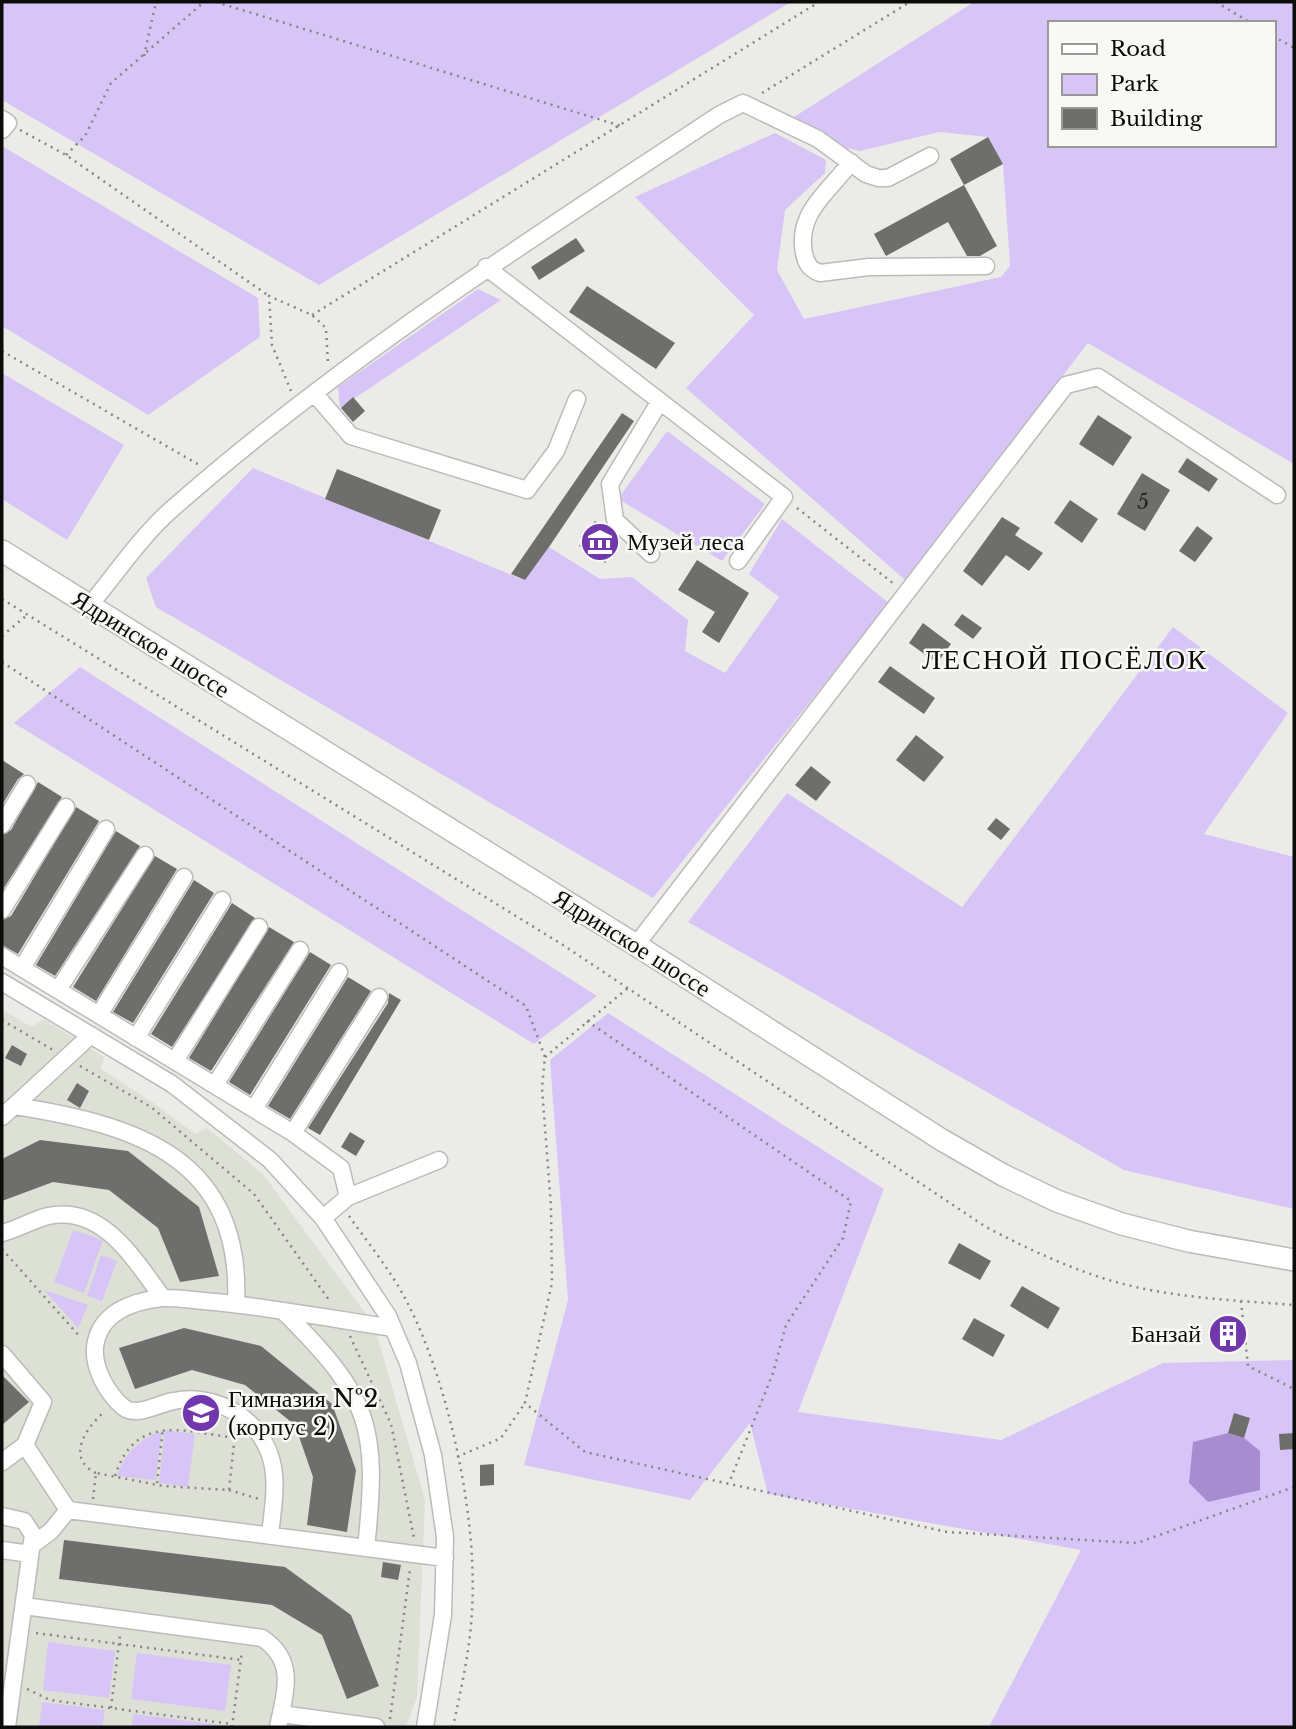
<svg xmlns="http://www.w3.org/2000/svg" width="1296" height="1729" viewBox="0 0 1296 1729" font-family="'Libre Baskerville',serif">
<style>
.built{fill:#dde0d5}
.green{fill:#d7c5f7;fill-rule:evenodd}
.water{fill:#a78dd0}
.building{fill:#6e6f6c}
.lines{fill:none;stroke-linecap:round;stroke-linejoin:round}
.minor-casing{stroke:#bbbcb9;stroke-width:19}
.major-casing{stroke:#bbbcb9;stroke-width:24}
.path{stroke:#868684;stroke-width:2.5;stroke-dasharray:2 5;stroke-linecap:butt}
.minor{stroke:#fff;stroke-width:16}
.major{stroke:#fff;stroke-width:21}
.labels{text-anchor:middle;stroke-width:5;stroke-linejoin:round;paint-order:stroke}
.number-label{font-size:21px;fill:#242422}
.poi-label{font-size:24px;fill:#0b0b0a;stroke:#f8f9f5;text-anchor:start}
.street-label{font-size:24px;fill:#0b0b0a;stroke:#f8f9f5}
.quarter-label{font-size:28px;letter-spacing:2px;fill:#0b0b0a;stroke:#f8f9f5}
</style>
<rect width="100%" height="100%" fill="#ebece8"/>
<path class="built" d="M2,1010l30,17 12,-8 60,38 -3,12 51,33 43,32 12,-6 56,46 111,151 51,175 -8,197 -11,30h-404z"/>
<path class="green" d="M2,2h789l-472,283 -317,-185z
M974,2h320v462l-206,-121 -183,237 -219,-192 68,-73 -119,-118 140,-64 51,27 -1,13 -40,37 -8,60 27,49 197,-42 9,-11 -7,-102 -15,-27 -49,-5 -79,19 -28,-6 -38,-28zM1049,23h224v122h-224z
M2,146l256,152 2,39 -112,78 -146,-89z
M478,289l23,11 -161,108 -2,-21z
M2,373l122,72 -57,95 -65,-41z
M667,431l98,73 -43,57 -104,-62z
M253,468l271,112 25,-33 51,32 32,-2 56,43 -3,31 40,22 54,-76 -30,-23 33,-55 107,84 -236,295 -497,-291 -10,-29z
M1173,627l115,86 -84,121 90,23v352l-170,-39 -436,-248 99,-129 175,114z
M80,667l517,329 -63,48 -520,-321z
M608,1013l276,176 -86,223 203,28 162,-77 131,-3v367h-305l92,-177 -313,-56 -18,-71 -60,77 -166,-35 44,-165 -18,-240z
M73,1230l30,10 -19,53 -30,-11z
M101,1255l16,6 -15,40 -15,-5z
M44,1290l44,15 -10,23z
M165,1430l30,4 -7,53 -29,-4z
M162,1431l-6,49 -39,-4c8,-23 22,-37 45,-45z
M48,1642l67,9 -6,47 -66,-8z
M137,1653l94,12 -6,46 -94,-12z
M42,1702l63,8 -3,17h-63z
M133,1714l96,12v1h-97z"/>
<path class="water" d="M1228,1433l16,5 16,13v39l-52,12 -19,-19 4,-41z"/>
<path class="building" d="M988,137l15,27 -39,21 -14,-26z
M964,185l33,61 -17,10h-13l-19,-34 -62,34 -12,-22z
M576,238l9,13 -46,29 -8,-13z
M587,286l88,57 -19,26 -87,-57z
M353,397l12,14 -12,11 -12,-14z
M622,413l12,8 -85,126 -24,33 -14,-6z
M1098,415l34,22 -19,29 -34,-22z
M1187,458l31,21 -9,13 -31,-20z
M337,469l104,41 -12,30 -104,-41z
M1142,473l28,17 -25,41 -28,-17z
M1070,500l28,19 -16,24 -28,-20z
M1002,517l18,11 -5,7 28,18 -14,18 -23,-16 -24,31 -19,-15z
M595,521l25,18 -15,24 -26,-17z
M1197,526l16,12 -18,24 -16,-11z
M697,560l52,33 -30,50 -17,-11 13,-20 -37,-22z
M962,614l20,14 -9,11 -19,-14z
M923,623l28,21 -14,19 -28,-20z
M890,666l45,32 -11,16 -46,-32z
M916,735l28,22 -20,25 -28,-22z
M2,760l22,14 -6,5 -16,26z
M811,766l20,16 -15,19 -21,-16z
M38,782l24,15 -60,94v-56l9,-5z
M76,807l23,14 -81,133 -16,-9v-25l9,-4z
M996,818l14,11 -9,11 -14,-11z
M116,831l24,15 -85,130 -19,-11z
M155,856l22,13 -81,132 -23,-14z
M194,880l20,13 -81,130 -20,-11z
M232,903l23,15 -83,129 -21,-13z
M269,927l25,15 -83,129 -22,-13z
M310,952l21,13 -81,130 -21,-13z
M348,977l23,14 -81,128 -22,-13z
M389,993l12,7 -81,135 -12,-7 80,-125z
M12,1045l15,9 -6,12 -16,-8z
M77,1083l12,8 -9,17 -13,-8z
M350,1132l15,9 -9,15 -15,-9z
M40,1140l88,11 71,56 20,69 -39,6 -22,-54 -49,-38 -56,-8 -51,19v-42z
M959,1243l32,18 -11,19 -32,-17z
M1022,1286l38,22 -12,21 -38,-23z
M974,1318l31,17 -12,22 -31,-18z
M1219,1326l19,1 -1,15h-18z
M184,1328l77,18 71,58 24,66 -9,62 -40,-7 6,-48 -18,-52 -50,-40 -53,-15 -57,19 -16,-41z
M2,1375l27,27 -27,23z
M1234,1413l16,5 -6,20 -16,-5z
M1294,1433v16l-14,1 -1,-16z
M494,1464v21l-14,1v-21z
M64,1540l221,27 66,48 28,71 -32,13 -25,-64 -50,-30 -213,-26z
M383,1562l18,3 -3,15 -17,-3z"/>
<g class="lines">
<g class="minor-casing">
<path id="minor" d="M2,119l6,4 -6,7
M851,162c-21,29 -55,50 -47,91 2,10 5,16 16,20l49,-6 117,-1
M486,267l298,230 -46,64
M314,393l37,43 176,54 29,-39 21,-52
M651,554l-36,-34 -5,-36 50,-83
M89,606c27,-32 52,-70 83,-97 169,-149 359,-270 547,-394l24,-12 75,36 48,35 12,4h10l42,-22
M2,825l25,-41
M2,910l64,-103
M636,945l430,-560 32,-8 179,118
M2,956l291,177 86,-136
M22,968l84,-139
M2,982l170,102 98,76 53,58 65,98 20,47 25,92 12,82 -2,78 -18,112
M58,990l87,-135
M99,1015l85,-138
M136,1038l86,-138
M175,1061l84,-134
M215,1085l85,-135
M15,1106c122,19 228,52 221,198
M254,1109l85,-137
M2,1117l89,-82
M293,1133l48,35 7,29
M323,1218l25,-21 91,-37
M2,1233c16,-4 30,-13 46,-17 55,-12 87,45 115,82
M283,1311c88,87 96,115 83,237
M2,1354l41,48 -18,43 -23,17
M25,1445l43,65
M68,1510l377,48
M2,1516l22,5 9,14 -26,192
M270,1536c2,-22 7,-48 3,-69 -8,-46 -55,-75 -99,-66 -15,2 -37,17 -51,6 -16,-14 -30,-39 -28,-60 4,-34 37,-46 67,-49 17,-1 35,3 53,4 59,6 119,17 178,26
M31,1546l20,-15 17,-21
M2,1550l28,4
M24,1606l238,32c35,23 23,54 16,89
M281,1714l95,13"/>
</g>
<g class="major-casing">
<path id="major" d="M2,551l634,394 306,195 61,35 54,26 65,23 66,17 106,19"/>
</g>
<path class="path" d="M216,2l405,124
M1216,2l35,21
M1273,36l21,12
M144,56l12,-54
M762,93l148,-91
M20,130l46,25 203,141
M66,155l19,-19 26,-53 93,-81
M312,315l507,-313
M2,351l199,115
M291,391l-19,-46 -3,-49 43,19 14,13 2,36
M797,508l97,76
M2,599l561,346 423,282c40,21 80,40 123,53 59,18 124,20 185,25
M2,636l25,-21
M2,662l524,344 19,51 -3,31 9,118 1,77 -27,120 60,49 362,80 190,11 157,-56
M2,1020l51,30
M587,1021l264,180 -8,37 -57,87 -13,48 -44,110
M545,1057l83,-69
M80,1066l71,41 103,87 75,106
M349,1216c19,27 42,55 57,84 43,82 72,219 66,311 -2,40 -11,78 -19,116
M2,1249l79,89
M1241,1301l7,65 46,23
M350,1336l41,88 23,114
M202,1433l2,-17
M457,1457l44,-19 24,-35
M96,1473c-31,-15 -10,-45 8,-61
M115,1476c20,-63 69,-45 120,-38
M157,1483l6,-55
M229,1490l30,9
M93,1499l3,-26 67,13 66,4 6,-56
M36,1633l205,27
M27,1689l23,11 182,24
M111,1708l9,-73
M390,1719l20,-150
M232,1727l10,-76"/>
<use href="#minor" class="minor"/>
<use href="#major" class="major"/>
</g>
<defs>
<g id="museum-disc" transform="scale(2.0125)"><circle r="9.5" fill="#7138ae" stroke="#f8f9f5"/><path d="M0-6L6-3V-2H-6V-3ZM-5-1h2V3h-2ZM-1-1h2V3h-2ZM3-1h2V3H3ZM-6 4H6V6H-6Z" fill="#fff"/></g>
<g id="building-disc" transform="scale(2.0125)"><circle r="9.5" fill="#7138ae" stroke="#f8f9f5"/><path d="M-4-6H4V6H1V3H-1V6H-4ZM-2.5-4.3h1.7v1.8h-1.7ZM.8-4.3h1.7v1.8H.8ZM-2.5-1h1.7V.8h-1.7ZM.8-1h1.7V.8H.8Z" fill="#fff"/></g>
<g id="school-disc" transform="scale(2.0125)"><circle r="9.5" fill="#7138ae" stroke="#f8f9f5"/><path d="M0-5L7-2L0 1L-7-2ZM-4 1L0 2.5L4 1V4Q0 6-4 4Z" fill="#fff"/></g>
</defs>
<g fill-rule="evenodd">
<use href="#museum-disc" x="600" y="542"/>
<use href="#building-disc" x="1228" y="1334"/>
<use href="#school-disc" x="201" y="1413"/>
</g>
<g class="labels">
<g class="number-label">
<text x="1143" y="509">5</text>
</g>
<g class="poi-label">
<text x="627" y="550">Музей леса</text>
<text x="1201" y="1342" text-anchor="end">Банзай</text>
<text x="228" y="1407">Гимназия №2<tspan x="228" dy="28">(корпус 2)</tspan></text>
</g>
<g class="street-label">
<text transform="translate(151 644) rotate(32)" y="8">Ядринское шоссе</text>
<text transform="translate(632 943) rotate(32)" y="8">Ядринское шоссе</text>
</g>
<g class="quarter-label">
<text x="1065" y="669">ЛЕСНОЙ ПОСЁЛОК</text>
</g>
</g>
<rect width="1296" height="1729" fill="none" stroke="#0b0b0a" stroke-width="7"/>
<rect x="1048" y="21" width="228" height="126" fill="#f8f9f5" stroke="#999a97" stroke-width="2"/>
<rect x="1062" y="44" width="35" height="10" fill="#ffffff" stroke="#999a97" stroke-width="2"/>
<text x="1110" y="56" font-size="21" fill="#0b0b0a">Road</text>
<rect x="1062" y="74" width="35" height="21" fill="#d7c5f7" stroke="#999a97" stroke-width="2"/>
<text x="1110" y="91" font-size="21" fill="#0b0b0a">Park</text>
<rect x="1062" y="108" width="35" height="21" fill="#6e6f6c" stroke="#999a97" stroke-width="2"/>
<text x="1110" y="126" font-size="21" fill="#0b0b0a">Building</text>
</svg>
